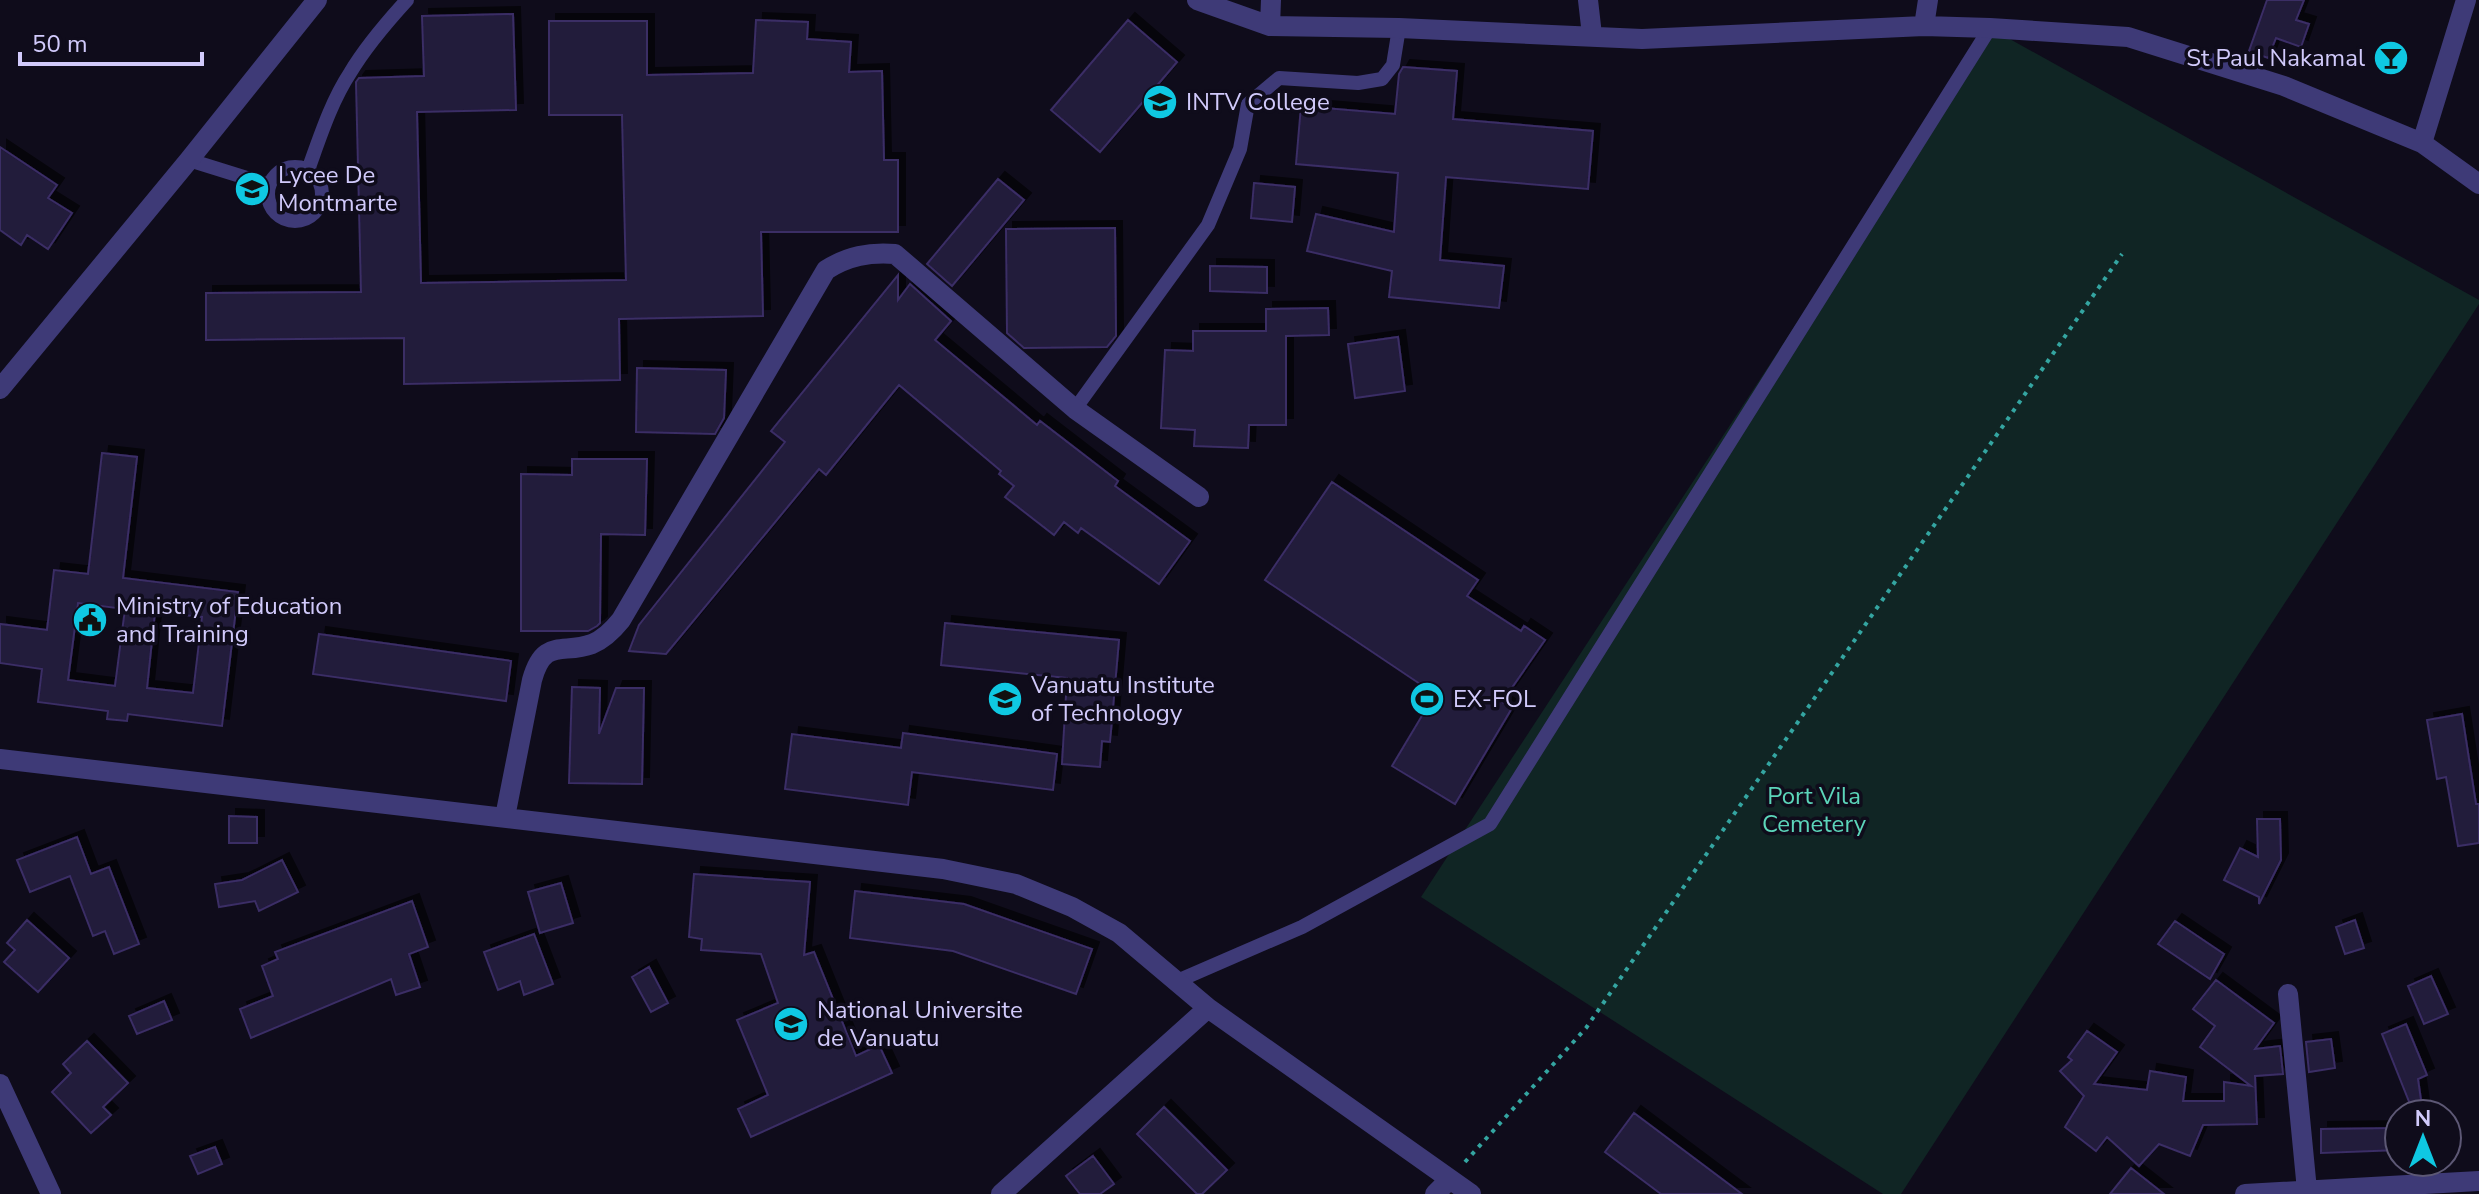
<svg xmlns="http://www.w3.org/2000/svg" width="2479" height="1194" viewBox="0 0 2479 1194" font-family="'Nunito Sans',sans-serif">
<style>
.green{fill:#102524}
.building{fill:#211a3b;stroke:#3a2d65;stroke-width:2;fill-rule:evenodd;filter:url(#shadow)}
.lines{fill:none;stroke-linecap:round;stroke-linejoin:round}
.path{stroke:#34a5a1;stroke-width:4;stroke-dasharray:4 6;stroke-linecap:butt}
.service{stroke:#3e3a77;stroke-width:14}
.minor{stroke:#3e3a77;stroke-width:20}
.labels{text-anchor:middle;stroke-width:7;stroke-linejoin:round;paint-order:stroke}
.poi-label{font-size:24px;fill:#d1cafb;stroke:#0f0c1b;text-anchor:start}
.park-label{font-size:24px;fill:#5cd5ba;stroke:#0f0c1b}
</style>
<defs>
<filter id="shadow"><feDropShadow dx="7" dy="-7" stdDeviation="0" flood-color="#0009"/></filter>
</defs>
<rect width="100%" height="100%" fill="#0f0c1b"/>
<path class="green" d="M1990,28l489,272v4l-578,890h-18l-462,-297z"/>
<path class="building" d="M2267,0h37l-8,20 13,4 -8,23 -25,-9 -8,20 -19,-7z
M513,14l3,96 -99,2 4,171 205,-3 -4,-165h-73v-94h98v54l106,-2 3,-53 52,2 -1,17 44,3 -2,30 33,-1 2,89h14v72h-137l2,84 -144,3 1,61 -216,4v-46l-198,2v-47l155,-1 -5,-210 3,-4 65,-2 -2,-60z
M1128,20l49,42 -77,90 -49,-42z
M1403,67l54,4 -4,48 140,12 -5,58 -142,-12 -6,83 64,6 -5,42 -110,-11 3,-26 -85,-20 9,-37 78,18 4,-59 -102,-9 5,-58 94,8 4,-40z
M0,147l57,38 -9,13 24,15 -24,36 -21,-14 -6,10 -21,-15z
M998,179l26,21 -72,86 -25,-22z
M1254,183l41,4 -3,35 -41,-4z
M1115,228l1,108 -9,11 -83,1 -17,-15 -1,-104z
M1210,266l57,1v26l-57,-2z
M898,275v25l12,-16 41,37 -16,19 102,85 3,-4 78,60 -3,5 75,55 -31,43 -78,-56 -3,5 -14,-11 -10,13 -49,-38 9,-11 -15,-12 2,-3 -102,-86 -73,90 -7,-6 -153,185 -37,-3 10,-26 146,-183 -14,-11z
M1328,308l1,27 -43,1v89h-37l-1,23 -54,-2 1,-16 -34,-2 4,-78 28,1v-20h73v-22z
M1398,337l7,54 -50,7 -7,-54z
M637,368l89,2 -2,48 -9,16 -79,-2z
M102,453l35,4 -14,121 115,14 -16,134 -94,-12 -1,7 -20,-2 1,-8 -70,-9 4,-33 -42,-6v-39l47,6 7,-60 34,4zM78,603l47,6 -10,77 -47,-6zM155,612l47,5 -9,76 -46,-5z
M572,459h75l-2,76 -44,-1 -1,89 -3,3 -9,5h-67v-157l51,1z
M1332,482l146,98 -11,16 54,35 3,-5 21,14 -43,62 10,6 -57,96 -63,-38 43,-72 -170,-114z
M945,623l174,17 -9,102 -8,-1 -2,26 -38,-3 5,-86 -126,-13z
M319,634l192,27 -5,40 -193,-27z
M572,687l28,1 -1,46 17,-46h28l-2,96 -73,-1z
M2462,714l14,90h3v39l-21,3 -12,-69 -9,2 -10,-59z
M903,733l154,21 -4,36 -141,-18 -4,33 -123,-16 7,-55 109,14z
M229,816l28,1v26h-28z
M2257,819h23l1,41 -22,44v-7l-35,-17 16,-32 18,9z
M77,837l14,37 18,-7 30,77 -25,10 -9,-23 -12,5 -23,-60 -40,16 -13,-32z
M282,860l16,32 -39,19 -4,-10 -36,6 -4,-23 27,-4z
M694,874l116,8 -6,73 10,-3 42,104 23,-11 13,28 -141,64 -13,-28 30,-14 -31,-75 41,-17 -17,-49 -60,-4 1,-11 -13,-2z
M561,883l12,40 -33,10 -12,-41z
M855,891l109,13 128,45 -16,45 -123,-43 -103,-13z
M412,901l16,46 -19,7 11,33 -24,8 -5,-16 -140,59 -11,-29 33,-13 -11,-30 16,-7 -3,-7z
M27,920l42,38 -31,34 -34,-30 11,-12 -8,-7z
M2355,920l9,28 -19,6 -9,-27z
M2175,921l49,33 -14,25 -52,-35z
M534,934l19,50 -29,11 -4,-14 -22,9 -14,-38z
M649,967l19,36 -17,9 -19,-35z
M2431,976l17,38 -24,10 -16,-38z
M2216,980l58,43 -19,26 25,-3 3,28 -28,2 2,48 -54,1 -13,31 -31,-12 -20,22 -32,-29 -11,14 -31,-24 19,-31 -24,-25 12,-11 -4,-3 19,-26 30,21 -23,32 53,6 3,-19 36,6 -3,24h41v-19l27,4 -51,-39 15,-21 -22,-17z
M164,1001l8,19 -35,14 -8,-18z
M2406,1024l21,51 -9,4 5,35h-9l-32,-80z
M2331,1039l4,29 -26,4 -3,-30z
M87,1041l41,42 -25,24 8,8 -20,18 -39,-41 19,-19 -8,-9z
M1164,1107l63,63 -25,24h-5l-60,-60z
M1634,1113l108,81h-81l-56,-42z
M2399,1128v22l-78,3v-24z
M215,1147l7,17 -24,10 -8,-18z
M1093,1156l21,28 -14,10h-20l-14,-18z
M2131,1168l33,26h-54z"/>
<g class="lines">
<path class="path" d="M1465,1162l121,-134 536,-774"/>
<path class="service" d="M189,160l80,25
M268 194a27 27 0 1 1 54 0a27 27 0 1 1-54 0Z
M308,170c12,-33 23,-68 42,-97 16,-27 36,-50 57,-73
M1075,409l133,-184 32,-76 8,-45 31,-26 79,5 24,-4 11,-14 6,-37
M1175,982l127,-55 188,-103 500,-796"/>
<path class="minor" d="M1197,0l73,26 129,2 243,11 282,-13 66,2 138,9 156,49 138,57 57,41
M1588,0l4,35
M1270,26l1,-26
M1924,26l4,-26
M2422,143l44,-143
M0,389l189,-229 128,-160
M0,759l943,110 73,15 56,23 47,26 89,75 263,186
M505,817l27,-137c12,-43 30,-25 60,-36 12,-5 21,-14 29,-24l205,-350c22,-14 43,-18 69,-16l180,155 124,88
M2288,994l19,196
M0,1084l51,110
M1001,1194l207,-186
M1435,1194l15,-15
M2245,1194l234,-13"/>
</g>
<defs>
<g id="bar-disc" transform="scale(1.8)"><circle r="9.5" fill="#0fc8e2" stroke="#0f0c1b"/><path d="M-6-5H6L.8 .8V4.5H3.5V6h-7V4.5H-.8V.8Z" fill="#111"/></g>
<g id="school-disc" transform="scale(1.8)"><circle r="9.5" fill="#0fc8e2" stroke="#0f0c1b"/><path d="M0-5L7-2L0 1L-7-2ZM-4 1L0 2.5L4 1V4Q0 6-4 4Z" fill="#111"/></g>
<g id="civic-disc" transform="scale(1.8)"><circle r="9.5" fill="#0fc8e2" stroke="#0f0c1b"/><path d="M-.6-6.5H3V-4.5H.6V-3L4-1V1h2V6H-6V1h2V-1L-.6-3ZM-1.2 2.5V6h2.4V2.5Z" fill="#111"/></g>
<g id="university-disc" transform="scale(1.8)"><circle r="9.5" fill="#0fc8e2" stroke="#0f0c1b"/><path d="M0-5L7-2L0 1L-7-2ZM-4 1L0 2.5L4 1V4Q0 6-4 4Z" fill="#111"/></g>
<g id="stadium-disc" transform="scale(1.8)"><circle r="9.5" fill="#0fc8e2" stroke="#0f0c1b"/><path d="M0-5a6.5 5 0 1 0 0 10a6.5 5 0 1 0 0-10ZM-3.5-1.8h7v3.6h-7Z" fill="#111"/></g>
</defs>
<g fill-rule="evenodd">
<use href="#bar-disc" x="2391" y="58"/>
<use href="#school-disc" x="1160" y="102"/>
<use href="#school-disc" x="252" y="189"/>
<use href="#civic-disc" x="90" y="620"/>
<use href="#university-disc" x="1005" y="699"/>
<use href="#stadium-disc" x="1427" y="699"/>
<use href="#university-disc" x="791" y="1024"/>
</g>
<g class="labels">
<g class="poi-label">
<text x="2365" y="66" text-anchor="end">St Paul Nakamal</text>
<text x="1186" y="110">INTV College</text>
<text x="278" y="183">Lycee De<tspan x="278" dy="28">Montmarte</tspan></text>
<text x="116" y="614">Ministry of Education<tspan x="116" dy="28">and Training</tspan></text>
<text x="1031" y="693">Vanuatu Institute<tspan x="1031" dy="28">of Technology</tspan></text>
<text x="1453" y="707">EX-FOL</text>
<text x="817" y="1018">National Universite<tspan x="817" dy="28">de Vanuatu</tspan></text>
</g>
<g class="park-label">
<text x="1814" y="804">Port Vila<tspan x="1814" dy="28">Cemetery</tspan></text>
</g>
</g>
<g transform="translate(2423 1138)"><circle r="38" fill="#0f0c1b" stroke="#5d5875" stroke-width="2"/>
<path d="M0-6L14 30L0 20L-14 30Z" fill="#0fc8e2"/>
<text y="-12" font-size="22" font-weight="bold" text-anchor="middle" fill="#d1cafb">N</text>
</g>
<path d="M20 52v12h182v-12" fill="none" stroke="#d1cafb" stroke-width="4"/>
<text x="32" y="52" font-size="24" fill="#d1cafb" stroke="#0f0c1b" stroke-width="6" paint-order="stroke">50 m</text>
</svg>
